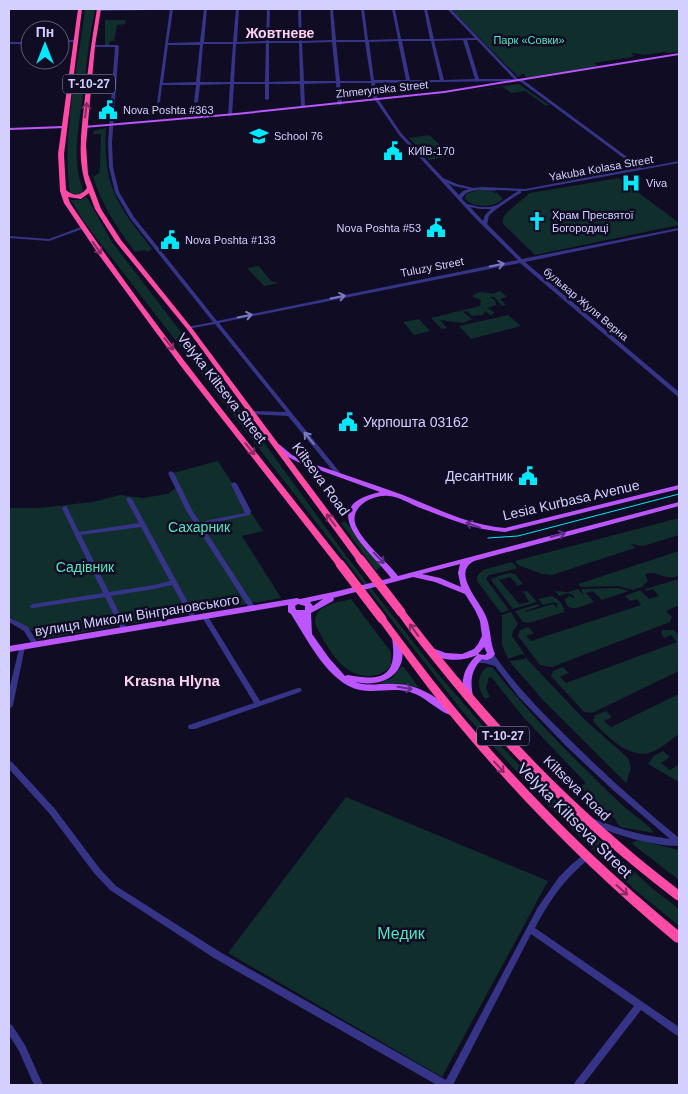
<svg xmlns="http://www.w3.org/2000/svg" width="688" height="1094" viewBox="0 0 688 1094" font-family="Helvetica,sans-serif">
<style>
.green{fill:#0f2e2c}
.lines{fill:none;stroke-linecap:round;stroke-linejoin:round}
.minor{fill:#353486;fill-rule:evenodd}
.major{fill:#bb56ff;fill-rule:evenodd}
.highway{fill:#ff4aa6;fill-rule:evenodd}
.tram{stroke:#00e9fa;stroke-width:1}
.highway-bridge{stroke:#ff4aa6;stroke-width:9}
.oneway{stroke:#882b65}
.oneway2{stroke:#7c7abc}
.oneway3{stroke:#5d2d87}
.labels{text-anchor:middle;stroke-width:5;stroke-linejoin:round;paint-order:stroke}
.far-park-label{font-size:11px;fill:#53e7be;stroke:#100c24}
.far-street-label{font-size:11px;fill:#d3cfff;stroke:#100c24}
.far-poi-label{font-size:11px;fill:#d3cfff;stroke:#100c24;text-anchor:start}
.shield{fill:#100c24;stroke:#9894bd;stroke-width:1}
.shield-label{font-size:12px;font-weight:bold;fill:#d3cfff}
.far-quarter-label{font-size:14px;font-weight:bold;fill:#ffd1f0;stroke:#100c24}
.street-label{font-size:14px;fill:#d3cfff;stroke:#100c24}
.poi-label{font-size:14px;fill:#d3cfff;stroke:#100c24;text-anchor:start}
.park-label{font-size:14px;fill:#53e7be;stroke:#100c24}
.neighbourhood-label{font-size:15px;font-weight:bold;fill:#ffd1f0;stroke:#100c24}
.near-street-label{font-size:16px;fill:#d3cfff;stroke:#100c24}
.near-park-label{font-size:16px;fill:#53e7be;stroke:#100c24}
</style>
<rect width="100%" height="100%" fill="#100c24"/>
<path class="green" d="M85,9h10v2c-6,25 -8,50 -11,76 -4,34 -14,73 0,106l-3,3 -11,-2c-9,-62 8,-124 15,-185z
M451,9h228v43l-8,1 -6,-1 -21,3 -12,-2 -1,1 3,1 -2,2 -38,6 4,3 -72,12 -2,-5 -6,4z
M105,20h21l-1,4 -8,1 -3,16h-4l-1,4h-4z
M519,84l30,21 -3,1 -21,-15 -14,2 -8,-6 -46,6z
M106,128c-3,59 11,76 46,121l-4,3 -3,-2 -10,2c-18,-24 -33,-47 -42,-75l6,-4 1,-5 1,-34h-8l1,-3z
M429,135l23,21 -23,4 -20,-22z
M619,178l60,45v2l-144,30 -32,-31v-6l4,-6 23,-19z
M481,189l16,4 5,5v2c-10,8 -27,8 -37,-1l1,-5z
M87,197l25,45 116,151 119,164 91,117 58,67 44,45 113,103 26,20v17l-45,-37 -47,-45 -53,-53 -72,-80 -378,-489 -13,-22h9z
M259,266l12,15 8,2 -15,3 -17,-18z
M500,291l7,6 -7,2 6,6 -4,1 -8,-9h-4l5,3 1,5 -9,3 7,4v2l-4,1 -5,-4 -2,4 -11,1 -5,-5 -4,1 9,7 -9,4 -23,-3 7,8 -5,1 -11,-11 49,-12 1,-6 -8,-3v-2l7,-3 15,2 -1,-1z
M508,315l13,11 -50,13 -12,-13z
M419,319l11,12 -16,4 -11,-13z
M218,461l45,70 -21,5 39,62 -244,42 -3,-8 -25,-16v-108h30l54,-6 27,-7 23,3 24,-4 11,-7 -9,-13z
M679,518v17l-36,11 -12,-2 4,4 -83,27 -10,-1 -24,-9 -3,-4z
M345,521l37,45 -6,5 -35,-48z
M679,551v25c-17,5 -20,-6 -34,-2l3,7 -5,4 1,1 -11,4 -15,-4 -37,1 -3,-3z
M512,562l5,5 -2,2 -26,6 -3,4 23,31 -8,3 -24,-32v-5l6,-6z
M509,573l6,1 8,10 -7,2 1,-2 -7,-7 -11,3 20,24 10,-2 -5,-9 -2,-1 5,-1 10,11 -24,7 -22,-29 2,-2z
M679,579v26l-13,6 6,6 -2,5 -118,45 -12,-2 -22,-29 2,-6 8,-3 6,6 -8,3 5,5 110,-36 -4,-6 -7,2 -5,-5 15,-6 9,9 10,-3 -6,-7 -7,2 -1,-2z
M617,588l12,3 -27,9 -9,-9 -7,2 8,9c-12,4 -27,13 -29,-3l4,-3 5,2v-2l-6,-3 -9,3 -4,-5 13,1 10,-3 6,7 -3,-7z
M551,596c6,1 14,10 13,16l-35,11 -6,-1 -8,-11 23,-7 2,2 -15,5 1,1 27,-8 4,4v-4l-3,-2 -11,3 -5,-6z
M351,599l40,53v13c-5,7 -12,10 -20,11 -29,2 -45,-30 -56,-53 0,-19 21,-20 36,-24z
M511,612l7,12 -5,7 -1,5 13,19 -3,-1 -14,5 -6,-14v-30z
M663,630h11l5,5v36l-87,42 -8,-1 -33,-36 2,-5 10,-4 6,6 -9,4 6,6 111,-41 -6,-7 -7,3 -3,-6z
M525,657l59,62 44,39 3,10 -5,15 -83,-83 -34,-39 16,-2z
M401,667h3l15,21 -13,-4 -27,-1 13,-5z
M487,667h5c38,48 82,92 126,134 8,9 32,24 36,32l-34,-6 -6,-9 -34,-31 6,-4 -62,-65 -32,-40 -3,-1 -3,11 4,9 -5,2c-8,-11 -9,-23 2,-32z
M679,694v40c-9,6 -19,16 -30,19 -21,5 -44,-18 -56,-32l2,-6 11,-4 6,6 -8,4 7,6z
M663,751l7,6 -9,6 9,7 9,-6v18l-31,-18 6,-8z
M346,797l202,84 -106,196 -214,-124z
M638,840l41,10v30l-48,-37z"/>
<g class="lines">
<path class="minor" d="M99,9h54l-2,1 -53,1 -1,-1z
M170,9h3l-5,34 32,-1 4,-33h3l-3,33h29l3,-33h3l-2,33 29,-1 1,-32h3l-1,32h30l-1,-32h3l1,32 30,-1 -2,-31h3l3,31h29l-4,-31h3l4,31 30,-1 -6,-30h3l6,30h29l-6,-30h3l7,30 41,-1 -28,-29h4l67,70 5,1 119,88 37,-7v2l-154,28h-4v2c-6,3 -30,19 -32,23 -1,2 -1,6 -2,8l35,35 157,-31v2l-154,32 154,130v5l-2,-1 -157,-133 -301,60 123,152 1,1 -1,1h-4l-50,-61 -37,-2 -1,-1 1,-1 2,-1 33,1 -71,-88 -28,5v-2l26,-5 -83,-104 -15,-26 -6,-25 -1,-25 7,-95h-22l-2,-1 1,-1h25l2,1 -7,96 1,25 6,25 15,25 83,104 301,-61 -42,-41 -77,-84 -26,-38 -2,-14h-31l2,21 -2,1 -2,-1 -2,-21 -32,1 1,23 -2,1 -2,-1 -1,-23h-31v15l-2,1 -2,-1v-15h-31l-2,31 -2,1 -2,-1 2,-31 -30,1 -2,17 -2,1 -2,-1 2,-17h-34l-2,17 -3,1zM463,40l12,39 -31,1 -10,-39zM467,40h10l37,39h-35zM398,41l8,39h-32l-5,-38zM402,41h29l9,39h-30zM332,42l4,39h-32l-2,-38zM336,42h29l6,39h-31zM266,43l-1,39h-31l2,-38zM269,43h30l1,38 -31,1zM203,44h30l-3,38h-30zM168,45h32l-4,37 -33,1zM517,81l4,1 116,86 -112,21 -43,-2 -9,1 -16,-4 -14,-6 -42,-45 -24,-36 -2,-14zM448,183l6,3 15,3 -6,2 -4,4zM477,190c6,-1 14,2 20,0l21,1 -21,14 -7,2h-10l-13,-3 -5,-5c2,-7 10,-8 15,-9zM470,207l10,2h11l-6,6 -2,6z
M60,40h15l2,1 -2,1h-15z
M9,42h21v2h-21z
M81,227l4,1 -36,13 -40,-3v-2l40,3z
M171,471l3,2 19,39 7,10 45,-9 -14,-29 3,-2 3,2 14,27 -1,4 -48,10 53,82 1,2 -1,2h-4l-64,-99 -19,-39z
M129,497l3,2 65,120 -1,2h-4l-20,-36 -18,4 -43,7 17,35 -3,2 -3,-2 -17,-34 -72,11h-2l-1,-2 3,-2 70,-11 -41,-85 3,-2 2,1 12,25 60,-9 -13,-24zM141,527l29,54 -16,4 -45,7 -28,-57z
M203,615h4l53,86 38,-13h2l2,2 -2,2 -105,37h-6l-1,-2 1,-2 65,-22 -52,-86z
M9,617l19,10 11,18 -1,2h-4l-10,-16 -15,-9z
M20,645h4l1,2 -12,58 -1,2 -3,1v-18z
M489,653h4c21,31 47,57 73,83 36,36 74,70 113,102v8c-27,0 -63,-11 -88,-22l-1,-2 1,-2 3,-1 31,11 20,5 25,4 -57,-49 -46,-43 -49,-51 -23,-30 -11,-3h-11l-1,-2 1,-2c6,-1 12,0 18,1l-3,-5z
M9,761l3,1 43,47 45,60 16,17 104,66 226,128 92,-173 21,-30 12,-12 12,-10 3,-1 3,1 1,2 -1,2c-25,20 -39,41 -54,69l144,99v9l-3,-1 -35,-25 -58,75h-9l1,-3 59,-76 -103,-72 -78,151h-16l-223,-127 -104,-68 -16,-17 -45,-60 -40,-44z
M9,1024l3,1 13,20 18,40h-9l-15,-34 -10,-16z"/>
<path class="major" d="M679,53v2l-235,38 -208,22 -152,13 -2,-1 2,-1 152,-13 208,-22z
M63,126l2,1v1l-56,2v-2z
M278,444l2,1 12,10 12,6c33,11 66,22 99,34 33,13 65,30 102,33l174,-43v4l-174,43c-31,-2 -58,-14 -87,-25 -9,-4 -19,-10 -29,-11 -16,-2 -41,11 -33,30 9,19 29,33 42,50l281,-74v4l-205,55c-2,1 -5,3 -6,5 -11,14 15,39 19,53 4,12 3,24 8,35 -4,6 -7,7 -13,5 -11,11 -12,22 -9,37l-1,2h-6c-7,-16 -2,-31 11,-43 -14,7 -37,7 -49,-4l1,-2 3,-1 14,5 16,1 12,-5 4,-5 4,-8 -2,-15 -5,-11 -10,-16 -30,-12 -22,-5 -80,21 1,1 -1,2 -22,12 1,21 17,24 16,18 3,-1c34,7 50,1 44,-37l1,-2h6c13,33 -11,53 -44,46 13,5 27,1 40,2 23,0 41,13 58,26l1,2 -1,2 -3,1c-14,-5 -25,-19 -40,-23 -16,-5 -34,1 -50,-2 -31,-6 -53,-51 -69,-76l-3,-2v-7l-279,47v-6l288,-48 3,1 38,-8 53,-13c-20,-27 -79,-71 -11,-86l-80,-29 -12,-6 -12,-10 -1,-1 1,-1zM460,564l-2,9 3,14 -21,-9 -18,-4zM323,599l-10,7 -3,-4zM298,604l7,2v4h-9l-1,-4zM484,647l3,6 -2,2 -7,-1z"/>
<path class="highway" d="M78,9h4l-18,145 2,36c8,7 15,6 21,-2 -11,-30 -5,-61 -2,-91 3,-30 7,-59 12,-88h4l-6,37 -9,99 2,29 13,35 20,31 70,87 172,230 1,2 -1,2h-6l-170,-232 -71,-87 -21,-33 -6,-16 -8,6 -13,-2 2,6c84,125 180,241 273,359l1,2 -1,2h-6l-157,-201 -81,-110 -35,-52 -4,-12 -2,-37z
M401,609l3,1c82,107 168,198 275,280v11l-4,-2c-85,-65 -161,-138 -228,-221 -17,-21 -35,-43 -51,-66z
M382,616l3,1c22,29 44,59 67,87 68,83 144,159 227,227v12l-4,-1c-84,-70 -161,-148 -230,-233 -23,-28 -44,-58 -66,-88l-2,-2 2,-2z"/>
<path class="tram" d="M488,538l30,-2 161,-42"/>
<path class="highway-bridge" d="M360,559l41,53
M340,564l42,55"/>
</g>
<defs><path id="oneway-shaft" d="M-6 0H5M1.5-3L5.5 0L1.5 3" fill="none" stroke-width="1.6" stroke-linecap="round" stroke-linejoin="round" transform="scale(1.25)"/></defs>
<g class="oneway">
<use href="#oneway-shaft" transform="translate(86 110) rotate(-83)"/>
<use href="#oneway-shaft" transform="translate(97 248) rotate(54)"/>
<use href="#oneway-shaft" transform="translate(169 344) rotate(53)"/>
<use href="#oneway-shaft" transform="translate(250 449) rotate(51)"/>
<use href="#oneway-shaft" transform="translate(331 520) rotate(-127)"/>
<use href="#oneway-shaft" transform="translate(414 630) rotate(-126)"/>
<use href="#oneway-shaft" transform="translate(499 767) rotate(48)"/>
<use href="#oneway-shaft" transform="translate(622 890) rotate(42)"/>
</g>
<g class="oneway2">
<use href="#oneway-shaft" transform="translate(497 265) rotate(-11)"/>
<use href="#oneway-shaft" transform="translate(338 297) rotate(-12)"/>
<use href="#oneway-shaft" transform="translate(245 316) rotate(-12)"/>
<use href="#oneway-shaft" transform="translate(309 438) rotate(-129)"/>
</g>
<g class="oneway3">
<use href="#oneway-shaft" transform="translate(473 525) rotate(-160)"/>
<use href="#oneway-shaft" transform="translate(558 535) rotate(-15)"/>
<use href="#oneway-shaft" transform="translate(379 558) rotate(46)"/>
<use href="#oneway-shaft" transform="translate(405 688) rotate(9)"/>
</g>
<defs>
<g id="civic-bare" transform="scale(1.5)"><path d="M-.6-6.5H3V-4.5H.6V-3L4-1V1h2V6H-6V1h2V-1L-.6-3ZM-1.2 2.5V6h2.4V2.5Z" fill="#00e9fa" stroke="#100c24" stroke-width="2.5" paint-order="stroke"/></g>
<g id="school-bare" transform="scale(1.5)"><path d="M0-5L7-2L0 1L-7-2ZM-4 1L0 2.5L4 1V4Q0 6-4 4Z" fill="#00e9fa" stroke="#100c24" stroke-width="2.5" paint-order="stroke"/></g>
<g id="hospital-bare" transform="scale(1.5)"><path d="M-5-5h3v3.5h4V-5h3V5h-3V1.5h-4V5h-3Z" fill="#00e9fa" stroke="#100c24" stroke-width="2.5" paint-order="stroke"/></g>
<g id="church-bare" transform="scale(1.5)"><path d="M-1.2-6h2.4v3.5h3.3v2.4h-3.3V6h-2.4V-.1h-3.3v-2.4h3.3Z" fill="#00e9fa" stroke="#100c24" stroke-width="2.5" paint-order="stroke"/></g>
</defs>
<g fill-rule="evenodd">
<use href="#civic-bare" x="108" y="110"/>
<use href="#school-bare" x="259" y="136"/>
<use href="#civic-bare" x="393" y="151"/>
<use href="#hospital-bare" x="631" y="183"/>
<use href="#church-bare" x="537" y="221"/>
<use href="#civic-bare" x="436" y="228"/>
<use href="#civic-bare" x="170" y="240"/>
<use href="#civic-bare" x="348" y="422"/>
<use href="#civic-bare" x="528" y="476"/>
</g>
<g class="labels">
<g class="far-park-label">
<text x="529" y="44">Парк «Совки»</text>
</g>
<g class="far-street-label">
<text transform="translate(382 89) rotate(-6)" y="4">Zhmerynska Street</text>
<text transform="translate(601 168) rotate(-10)" y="4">Yakuba Kolasa Street</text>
<text transform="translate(432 267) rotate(-11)" y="4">Tuluzy Street</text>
<text transform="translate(586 304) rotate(40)" y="4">бульвар Жуля Верна</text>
</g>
<g class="far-poi-label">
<text x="123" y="114">Nova Poshta #363</text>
<text x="274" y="140">School 76</text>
<text x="408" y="155">КИЇВ-170</text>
<text x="646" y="187">Viva</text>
<text x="552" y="219">Храм Пресвятої<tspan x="552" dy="13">Богородиці</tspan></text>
<text x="421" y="232" text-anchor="end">Nova Poshta #53</text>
<text x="185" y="244">Nova Poshta #133</text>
</g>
<g class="shield">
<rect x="63" y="74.5" width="52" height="19" rx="4"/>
<rect x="477" y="726.5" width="52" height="19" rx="4"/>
</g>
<g class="shield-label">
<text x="89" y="88">Т-10-27</text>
<text x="503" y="740">Т-10-27</text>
</g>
<g class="far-quarter-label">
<text x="280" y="38">Жовтневе</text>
</g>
<g class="street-label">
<text transform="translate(222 388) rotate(52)" y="5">Velyka Kiltseva Street</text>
<text transform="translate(321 479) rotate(54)" y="5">Kiltseva Road</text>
<text transform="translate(571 500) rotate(-13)" y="5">Lesia Kurbasa Avenue</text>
<text transform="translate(137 615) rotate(-9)" y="5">вулиця Миколи Вінграновського</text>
<text transform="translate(577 788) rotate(44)" y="5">Kiltseva Road</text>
</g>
<g class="poi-label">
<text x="363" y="427">Укрпошта 03162</text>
<text x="513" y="481" text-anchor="end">Десантник</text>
</g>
<g class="park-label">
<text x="199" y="532">Сахарник</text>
<text x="85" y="572">Садівник</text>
</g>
<g class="neighbourhood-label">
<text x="172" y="686">Krasna Hlyna</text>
</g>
<g class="near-street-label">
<text transform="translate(575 820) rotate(45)" y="6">Velyka Kiltseva Street</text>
</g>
<g class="near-park-label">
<text x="401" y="939">Медик</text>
</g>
</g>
<rect width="688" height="1094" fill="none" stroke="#d3cfff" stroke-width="20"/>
<g transform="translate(45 45)"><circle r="24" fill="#100c24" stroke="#5e5a7c"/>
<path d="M0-4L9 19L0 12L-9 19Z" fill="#00e9fa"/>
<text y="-8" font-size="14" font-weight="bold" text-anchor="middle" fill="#d3cfff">Пн</text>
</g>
</svg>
